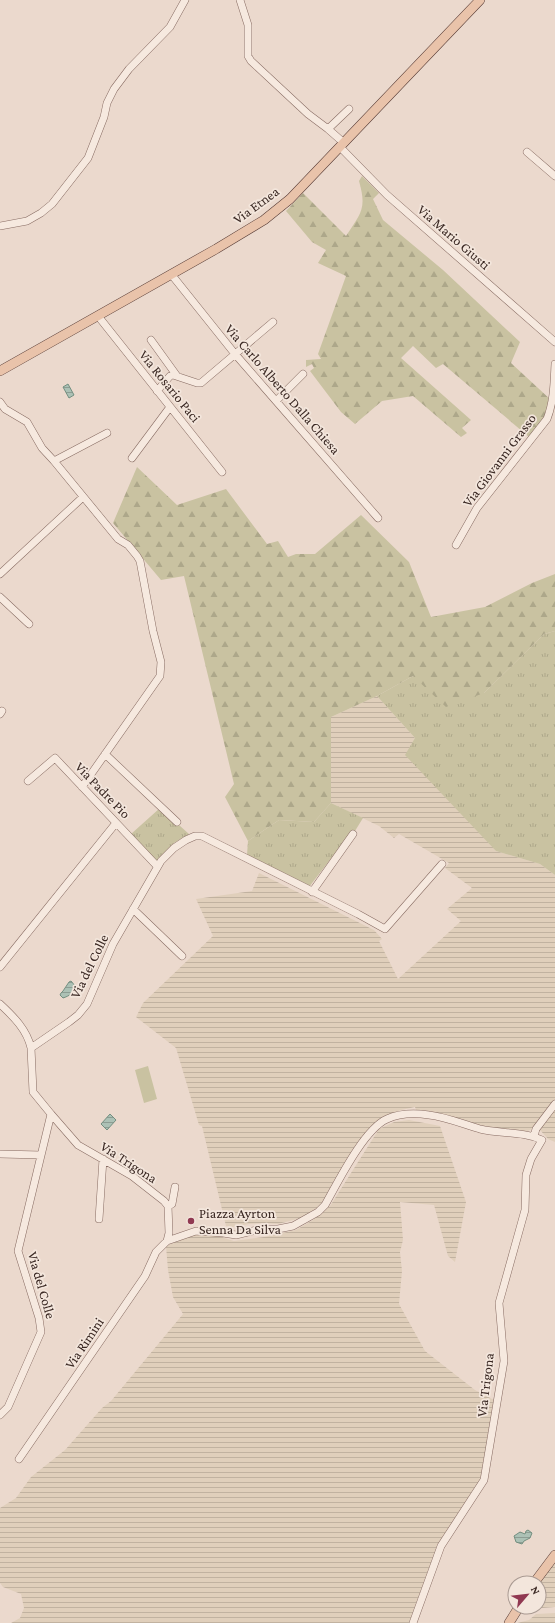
<svg xmlns="http://www.w3.org/2000/svg" width="555" height="1623" viewBox="0 0 555 1623" font-family="'Crimson Pro',serif">
<style>
.farmland{fill:url(#farmland-rules)}
.grass{fill:url(#grass-tufts)}
.forest{fill:url(#forest-firs)}
.pitch{fill:#c9c2a1}
.water{fill:url(#water-rules);stroke:#738f80}
.lines{fill:none;stroke-linecap:round;stroke-linejoin:round}
.minor-casing{stroke:#876b62;stroke-width:8}
.major-casing{stroke:#563b35;stroke-width:10}
.minor{stroke:#f6e9df;stroke-width:7}
.major{stroke:#e9c3aa;stroke-width:9}
.poi-dot{fill:#903851;stroke:#f3e6dc;stroke-width:1.5}
.labels{text-anchor:middle;stroke-width:3.5;stroke-linejoin:round;paint-order:stroke}
.street-label{font-size:14px;fill:#3a2823;stroke:#f3e6dc}
.poi-label{font-size:14px;fill:#3a2823;stroke:#f3e6dc;text-anchor:start}
</style>
<defs>
<pattern id="farmland-rules" width="6" height="5" patternUnits="userSpaceOnUse"><rect width="6" height="5" fill="#e0cfbb"/><path d="M0 2.5h6" fill="none" stroke="#c1b2a0"/></pattern>
<pattern id="grass-tufts" width="24" height="20" patternUnits="userSpaceOnUse"><rect width="24" height="20" fill="#c9c2a1"/><path d="M3 7l-1-3M5 7V3M7 7l1-3M15 17l-1-3M17 17v-4M19 17l1-3" fill="none" stroke="#ada78a"/></pattern>
<pattern id="forest-firs" width="22" height="20" patternUnits="userSpaceOnUse"><rect width="22" height="20" fill="#c9c2a1"/><path d="M5 1l3.5 6h-7zM16 11l3.5 6h-7z" fill="#ada78a"/></pattern>
<pattern id="water-rules" width="6" height="5" patternUnits="userSpaceOnUse"><rect width="6" height="5" fill="#acc1b5"/><path d="M0 2.5h6" fill="none" stroke="#8d9d93"/></pattern>
</defs>
<rect width="100%" height="100%" fill="#ebd9cd"/>
<path class="farmland" d="M377,696l38,42 81,113 44,13 15,11v226l-23,28 -9,4 -34,-4 -61,-18 -12,-1 -1,-3 -14,3 -24,11 -16,18 -18,27 -20,36 -6,6 -16,10 -23,6 -15,-1 -14,1 -15,3 -8,-1 -24,-100 -3,-1 -23,-77 -40,-31 7,-14 70,-67 -17,-37 56,-8 7,-18 115,57 8,9 -3,2 19,38 63,-58 -14,-12 25,-21 -27,-20 4,-5 -50,-29 -5,4 -15,-12 -48,-23v-86z
M555,1108v34l-7,-3 -8,-9v-2z
M409,1120l31,6 26,76 -11,60 -7,-6 -14,-51 -34,-3 3,38 -3,12 2,19 -3,33 26,47 50,39 19,10 -12,73 -3,8 -41,64 -29,78h-398l9,-5 4,-10 -3,-14 -18,-7 -3,-4v-75l16,-10 15,-21 34,-27 37,-42 9,-7 72,-87 -10,-17 -5,-27 -2,-24 31,-13 23,2 4,3 10,3 30,-4 32,-7 17,-10 17,-14 49,-77 15,-7z
M555,1562v45l-25,2 -2,2 -2,-4h13v-24z
M555,1613v10h-38l12,-3 7,-6z"/>
<path class="grass" d="M555,631v244l-15,-11 -44,-13 -91,-96 10,-17 -38,-42 36,-20 71,17 60,-59z
M331,803l32,15 -8,13 -2,-1 -44,57 -62,-32 1,-14 31,-21 35,2z
M160,808l29,26 -15,9 -17,18 -26,-27z"/>
<path class="forest" d="M362,176l17,17 -6,6 10,21 60,50 77,72 -9,21 40,37 -5,15 -17,22 -86,-73 -7,4 -23,-22 -12,12 70,62 -9,8 5,5 -6,4 -48,-41 -31,5 -27,23 -14,-12 -31,-41 4,-3 -2,-4 -6,3v-7l15,-1 -3,-5 28,-78 -28,-13 8,-13 -14,-8 -26,-31 17,-18 43,43c15,-23 21,-27 13,-55z
M137,467l40,38 49,-16 41,55 11,-3 10,16 8,-3h19l46,-39 48,47 22,55 54,-10 47,-24 23,-9v57l-11,3 -60,59 -38,14 -33,-31 -36,20 -46,21v86l-17,19 -35,-2 -31,21 -23,-44 9,-13 -50,-208 -23,4 -48,-57z"/>
<path class="pitch" d="M148,1066l9,33 -13,4 -9,-33z"/>
<path class="water" d="M68,384l6,11 -5,3 -6,-11z
M71,981l5,6c-2,6 -7,9 -13,11l-3,-3 1,-2 2,-2 6,-9z
M110,1114l6,6 -9,10 -6,-6z
M528,1530l4,3 -2,5 -6,3 -2,3 -6,-2 -2,-6 6,-4 5,2 1,-3z"/>
<g class="lines">
<g class="minor-casing">
<path id="minor" d="M240,0l8,25v31l3,5 57,53 20,15 16,14
M328,129l21,-20
M340,147l47,48 168,147
M527,152l28,24
M0,226l27,-5 14,-8 11,-9 36,-46 16,-41 3,-14 7,-14 15,-20 41,-42 15,-27
M171,274l64,80 143,164
M98,316l124,156
M151,340l26,36
M157,391l13,-15 3,-1 24,8h4l72,-61
M276,401l27,-27
M0,402l5,7 22,13 15,26 12,13 64,78 10,6 9,11 3,5 13,70 8,31 -1,14 -78,111
M132,458l38,-51
M54,461l53,-28
M456,545l21,-37 70,-89c7,-18 7,-36 8,-55
M0,574l83,-77
M0,597l29,27
M0,714l2,-3
M105,754l72,68
M28,781l27,-23 102,108
M312,892l41,-58
M133,909l49,47
M0,967l116,-144
M0,1004c14,13 27,26 31,44
M534,1136l2,-7 19,-25
M0,1154l41,1
M168,1206l4,-2 3,-17
M99,1219l4,-60
M167,1241l29,-10 27,2 13,2 25,-6h17l15,-3 25,-14 7,-7c13,-23 39,-76 62,-86 13,-6 28,-6 42,-4 17,2 34,9 51,14 20,5 43,2 62,11l-11,19 -5,16 -1,35 -26,93 5,58 -20,119 -43,66 -28,77
M0,1415l8,-8 33,-75 -2,-14 -21,-67 33,-137 -18,-22 -2,-44 38,-26 9,-7 9,-11 26,-60 48,-83 13,-13 12,-8 9,-4h7l156,78 27,15 57,-65
M19,1459l126,-183 11,-24 11,-11 2,-8 -1,-27 -4,-5 -32,-25 -54,-31 -27,-31"/>
</g>
<g class="major-casing">
<path id="major" d="M0,371l216,-122 48,-29 26,-21 190,-199
M534,1583l21,-28
M509,1623l10,-16"/>
</g>
<use href="#minor" class="minor"/>
<use href="#major" class="major"/>
</g>
<circle class="poi-dot" cx="191" cy="1221" r="4"/>
<g class="labels">
<g class="street-label">
<text transform="translate(256 205) rotate(-36)" y="5">Via Etnea</text>
<text transform="translate(454 237) rotate(41)" y="5">Via Mario Giusti</text>
<text transform="translate(170 386) rotate(51)" y="5">Via Rosario Paci</text>
<text transform="translate(283 389) rotate(49)" y="5">Via Carlo Alberto Dalla Chiesa</text>
<text transform="translate(499 460) rotate(-53)" y="5">Via Giovanni Grasso</text>
<text transform="translate(103 790) rotate(46)" y="5">Via Padre Pio</text>
<text transform="translate(89 966) rotate(-64)" y="5">Via del Colle</text>
<text transform="translate(129 1162) rotate(33)" y="5">Via Trigona</text>
<text transform="translate(42 1285) rotate(74)" y="5">Via del Colle</text>
<text transform="translate(84 1343) rotate(-56)" y="5">Via Rimini</text>
<text transform="translate(485 1385) rotate(-83)" y="5">Via Trigona</text>
</g>
<g class="poi-label">
<text x="199" y="1218">Piazza Ayrton<tspan x="199" dy="16">Senna Da Silva</tspan></text>
</g>
</g>
<g transform="translate(527 1595) rotate(62)"><circle r="19" fill="#f3e6dc" stroke="#a99a92"/>
<path d="M0-3L7 15L0 10L-7 15Z" fill="#903851"/>
<text y="-6" font-size="11" font-weight="bold" text-anchor="middle" fill="#3a2823">N</text>
</g>
</svg>
